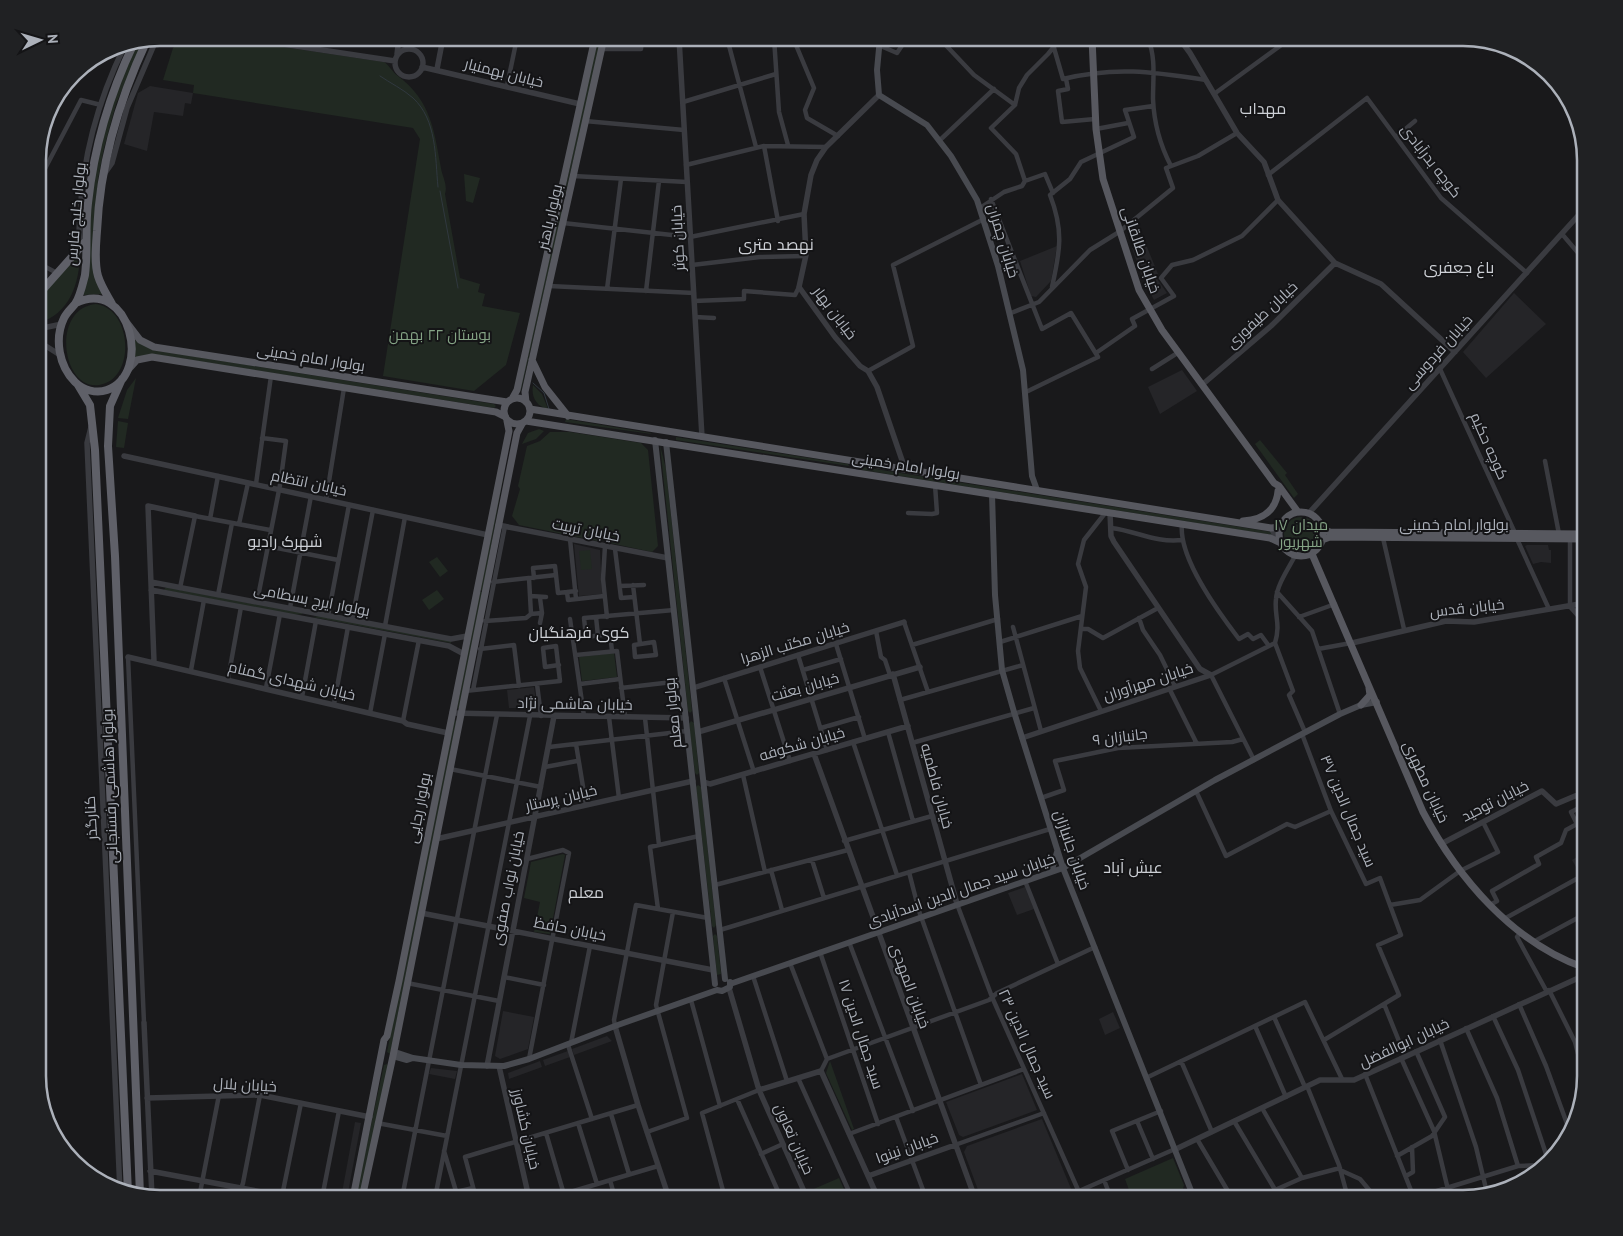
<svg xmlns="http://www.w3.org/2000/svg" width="1623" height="1236" viewBox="0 0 1623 1236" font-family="'PT Sans',Cairo,sans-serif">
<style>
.built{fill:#252528}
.green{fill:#212922}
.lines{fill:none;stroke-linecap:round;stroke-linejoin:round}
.stream{stroke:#30383f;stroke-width:1}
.minor{stroke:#3a3b40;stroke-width:4.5}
.tertiary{stroke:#3a3b40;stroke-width:5.5}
.secondary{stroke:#484a50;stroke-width:6}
.primary{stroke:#57585f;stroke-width:7}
.trunk{stroke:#5f6068;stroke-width:8}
.labels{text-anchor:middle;stroke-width:4;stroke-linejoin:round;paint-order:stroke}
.street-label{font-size:15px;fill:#acb1ba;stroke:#141416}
.park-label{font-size:15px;fill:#85a486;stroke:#141416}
.neighbourhood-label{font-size:16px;fill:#cdd0d6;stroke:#141416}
.rim{fill:none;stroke:#acb1ba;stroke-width:2.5}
</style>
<rect width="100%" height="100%" fill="#19191b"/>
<path class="built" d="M150,86l43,7 -2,11 -6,-1 -2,13 -29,-4 -7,39 -23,-7 14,-51z
M1145,242l13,32 -3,2 12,17 -13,7 -11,-21 -11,-31z
M1057,246l-6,35 -15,16 -5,-1 -11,-35z
M1514,293l32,31 -60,54 -23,-26z
M1182,370l15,21 -37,23 -12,-27z
M574,544l26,6 2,44 -23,2z
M1527,545h21l1,5h2v13l-10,-1 -8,2 -8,-18z
M534,687l3,21h-28l-2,-18z
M1585,852v31l-13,-23z
M1025,887l9,22 -17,6 -9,-22z
M503,1011l31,6 -6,32 -28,10 -5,-3z
M1113,1012l7,16 -15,7 -6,-16z
M607,1036l5,5 -38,14 -2,-6z
M568,1051l2,6 -25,9 -2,-6z
M540,1061l2,6 -33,12 -1,-6z
M431,1068l26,3 -2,8 -26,-5z
M1022,1074l15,36 -74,27 -4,-2 -13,-33z
M1042,1119l30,72 -17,7h-74l-17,-46 3,-6z
M355,1122l6,1 -14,75h-6z"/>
<path class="green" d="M190,38h35l159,24c6,4 8,10 14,14 33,25 36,54 43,92 1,8 7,17 4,26l15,84 20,6 -2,8 7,2 -3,12 38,7 -14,52 -32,26 -91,-15 37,-237 -7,-11 -220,-35 1,-8 -31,-5 10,-32 9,-9z
M597,38h5l-37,157h-1z
M143,41l-27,63 -12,44 -6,31 -6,75 11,40 -20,1c10,-29 5,-61 8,-91 6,-56 23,-111 47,-162z
M464,174l16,4 -7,25 -7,-2z
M561,204l3,1 -43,186 -1,-1z
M80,251c0,30 -9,63 -42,72v-24z
M96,304c37,5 40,76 3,81 -38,5 -48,-77 -3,-81z
M135,340l18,10 341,54 2,2 -2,2 -341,-54 -19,4z
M136,378l-8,41 -10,-1 9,-28z
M533,385l9,9 6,15c-12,-3 -17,-12 -15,-24z
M566,419l84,14 2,1 -87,-12z
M118,421l10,2 -4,25 -8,-1z
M539,429l5,2 -8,8 -14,5 6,-11z
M550,432h20l71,11 7,7 10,96 -6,6 -42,-9 -1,-3 -12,1 -78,-16 -7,-9 8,-27 -2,-3 9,-40 13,-5z
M676,437l172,27 1,2 -173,-26z
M1260,440l27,33 -2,2 13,19 -4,4 -39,-54z
M660,445l6,24 26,242 -2,2 -2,-2z
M863,467l409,65v3l-410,-65z
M503,479l-20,112 -4,-1 23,-110z
M1284 534a17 17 0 1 1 34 0a17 17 0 1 1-34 0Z
M590,550l2,19 -11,1 -2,-19z
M437,557l11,14 -8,6 -11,-15z
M166,587l136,26 1,1 -9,1 -130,-25z
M437,590l7,9 -15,11 -7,-10z
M478,592h5l-23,115 -3,2z
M320,616l131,25v2l-139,-26z
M614,653l3,24 -35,4 -3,-24z
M455,720l2,2 -67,332 -3,-2 65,-331z
M691,721l3,2 5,50 -2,2 -2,-2 -6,-49z
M698,785l3,2 15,138 -2,3 -2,-2 -16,-139z
M563,854l2,1 -15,79 -16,-2 6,-30 -16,-4 7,-36z
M715,934l2,2 4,38 -4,1 -4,-39z
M830,1061l24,68 -2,1 -26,-57z
M387,1064l1,2 -28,132h-5l29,-133z
M1173,1158l11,27 -1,4 -27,9h-24l-7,-19z
M839,1178l8,18 -5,2h-30l-3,-7z"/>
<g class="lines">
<path class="stream" d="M380,76c10,7 23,13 33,22 24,22 22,59 25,89
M440,191l18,97
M533,383l11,10 5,16"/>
<path class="minor" d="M727,38l29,109
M774,38l5,74 9,33
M793,38l21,50 -9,22 2,8 31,18
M862,38l35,15 10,-15
M939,38l35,37 41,30
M1148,38c8,21 5,39 5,61 1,24 7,46 18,67
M1054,48l9,31c53,-13 90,-7 143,1
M601,49h40l1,-11
M1066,79l2,10 -10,2 4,31 33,-3
M507,86l10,-48
M1214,94l77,-56
M683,102l93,-28
M585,121l99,9
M1096,129l32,-6
M1396,137l19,-16
M939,141l55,-52
M764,146l14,75
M686,165l78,-19 62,1
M1268,175l99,-77 74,100 86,75
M573,176l114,6
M1025,181l-9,-27 -25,-26 24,-23 4,-17 8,-13 21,-21 13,-16
M38,182l43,-82 20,5
M991,199l51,130 29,-16 27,44 -72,35
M980,208l24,-16 18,-6 3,-5 20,-7 8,19
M563,223l127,14 114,-23
M1562,234l23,27
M38,263l19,10
M692,265l68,-8 45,-1
M549,286l145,7
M1052,287c8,-36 12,-56 -2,-92l20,-16 11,-17 53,-25 -9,-27 28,-4
M607,289l14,-110
M646,291l13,-110
M1585,291l-4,7 4,50
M694,301l50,-2v-8l51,4 4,-8
M1011,313l28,-11 51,-52 29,-18 54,-44 -7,-20 32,-12 39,-23
M695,317l19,1
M1096,353l39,-27 -3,-7 42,-23 -13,-18 11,-13 21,-5 49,-24 36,-36
M1152,369l27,-17
M1440,369l75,164
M868,371l45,-25 -20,-81 91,-46
M1545,461l14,73
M256,484l15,-108
M326,500l18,-112
M908,513l24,1 5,-1 -2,-28
M210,519l8,-43
M239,524l9,-41
M1182,524c-4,34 37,89 57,115l9,-5 5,5 8,-4 8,11
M1111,528c26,3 44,15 71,12
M1383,538l21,91
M570,539l6,60
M1517,539l32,70
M1570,539v67
M267,546l71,14
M605,546l-2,33 4,38
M615,549l6,49 13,-1
M529,578l2,36
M534,578l-1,-10 22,-2 3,27 18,-2
M493,582l63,-7
M633,585l7,59
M620,586l24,-1
M180,588l15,-72 75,14
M567,592l1,8 36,-4
M1277,592l35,39 28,83
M218,595l14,-72
M531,596l15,1
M257,602l23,-117 6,-44 -24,-3
M290,608l21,-112
M328,616l21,-111
M596,617l2,19
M1299,617l36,-13
M1139,618l4,12 17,25 15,31
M570,619l14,97
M352,620l21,-110
M485,621l41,-3 5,-4 11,-1
M904,622l24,70
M540,623l2,-10 -2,-15
M385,626l20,-109
M1013,627l28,104
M1081,629h7l15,9 55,-30
M876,631l5,26 4,3 5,15
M654,642l2,13 -21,2 -1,-12z
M1000,642l82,-26
M1275,643l18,48 -4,4 16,37
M1275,643c6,-20 -1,-27 1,-44 1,-14 12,-30 19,-43
M836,644l29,95
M912,645l86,-26
M480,649l34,-4 5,41
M1318,649l33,-6
M612,651l-2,-17 -24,3 -2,-19 90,-8
M576,655l41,-4 8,66
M798,655l29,95
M128,657l16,366
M760,667l30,94
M191,670l13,-70
M803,670l38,-11
M724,678l30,94
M228,679l13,-72
M537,684l4,32
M580,684l40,-5
M266,688l14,-74
M621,688l60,-7
M1169,688l28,56
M473,690l32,-164
M465,691l95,-10 -4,-35 -13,2 2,19 14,-2
M302,697l14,-76
M900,700l123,-35
M334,704l14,-77
M1101,711l-21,-43 -2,-17 8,-64 -8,-23 6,-24 22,-28
M370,713l15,-79
M609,717l10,81
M645,718l14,127
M403,721l16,-81
M821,728l38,-11
M888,732l25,89
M1302,734l29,77 35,73 14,-6 21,57 -23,10 21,50 -75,45
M853,742l44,133
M912,743l122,-35
M576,744l10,61
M549,747l138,-16
M1254,760l-43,-85 64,-32
M545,767l32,-6
M450,769l91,18
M743,775l22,97
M1196,791l30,65 61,-32 8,3 36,-16
M1041,798l23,-8 -9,-29 63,-13 114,-6 11,-3
M844,841l88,-25
M527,859l36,-9 6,3 -40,206
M812,860l12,38
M771,870l11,40
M909,872l10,39 62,174
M1025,881l33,83
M715,885l133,-35
M957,904l35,93 87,195
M1390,905l30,-5 40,-29 38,-19 -15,-30
M1490,905l7,-4 -5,-10 47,-27 -3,-7 25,-14 5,-13 11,-6 -6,-12 12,-6 -4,-11
M658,909l-8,-62 49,-11
M1504,919l76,-42 5,9
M720,930l330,-101
M1521,932l-4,5 30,55
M1535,941l50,-27
M849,942l64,169
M820,952l58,172
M790,963l37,96
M753,976l34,105
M504,977l40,8
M407,983l92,18
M1549,990l26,52 10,39
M691,1000l29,106
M1384,1004l21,52
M1519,1004l27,62 24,66
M1493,1016l25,54 30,90
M1274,1017l31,70
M615,1026l-1,-6 22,-115 72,13
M1255,1026l31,71
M1466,1028l31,70 21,68
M1440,1040l36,107 11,46
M571,1043l19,-97
M568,1045l24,74
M1401,1058l33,73 16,67
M827,1059l162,-59 8,-7 98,-46
M1181,1061l31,71
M821,1071l6,-12
M1365,1074l49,124 104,-32 24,-1
M1148,1077l157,-75 37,77
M798,1078l54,120
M1307,1086l32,79 9,33
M737,1099l44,99
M1262,1108l40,70
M611,1114l18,60
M896,1117l30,81
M1137,1121l16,38
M1234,1121l46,77
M377,1123l70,13
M578,1123l19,61
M647,1132l40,-14 -31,-113 17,-93
M546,1133l19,65
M849,1134l175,-65
M1197,1139l35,59
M955,1145l89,-32
M444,1151l14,47
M761,1154l22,-10
M1397,1156l35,-20 13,-19 -29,-66
M1128,1170l-16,-39 49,-20
M1340,1170l20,9 16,19
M1406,1176l7,-4 -1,-25
M610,1180l5,18
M1104,1180l7,18
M1275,1190l27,-12 38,-10
M456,1192l17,-4
M282,1196l19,-93
M199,1198l20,-103
M238,1198l5,-15 17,-88
M322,1198l17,-87
M402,1198l95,-483
M435,1198l95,-482
M476,1198l-11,-41 173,-52
M550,1198l108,-32
M725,1198l-23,-85 57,-23
M1063,1198l112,-49"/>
<path class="tertiary" d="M242,38l153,23
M679,38l23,399
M1179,38l11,15 47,80 27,29 14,38 57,63 46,21 74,68
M156,40l24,-2
M395 63a14 14 0 1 1 28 0a14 14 0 1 1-28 0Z
M397,54l2,-16
M422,67l158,37
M437,69l6,-31
M879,95l-53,52 -9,13 -6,15 -7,39 2,41 -7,32 36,50 25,29 8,5 9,16 28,82
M105,173l7,-10 15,-55 30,-70
M82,247c-4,-9 -3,-19 -2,-29 2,-60 19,-120 45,-173
M38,329l24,-5
M38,341l22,14
M1203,384l68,-58 64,-63
M91,427l-4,16 33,749
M124,456l364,79
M1110,513l1,23 3,6 86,127 11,6
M1309,513l276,-305
M498,525l170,33
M1270,538l5,-3 -4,-7
M151,582l300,57 16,-3
M151,590l298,56 15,8
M1570,606l15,17
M1583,618l2,-8
M1352,643l94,-22 28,1 111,-19
M128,657l275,64 4,3 41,9
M154,661l-6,-155 47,10
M893,674l64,230
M693,688l211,-66
M452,713l234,5
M698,732l222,-65
M1022,738l189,-63
M814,754l161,444
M704,782l6,2 198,-58
M436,839l257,-58
M1441,844l101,-53 14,13 19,-8 10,-2
M421,913l292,57
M729,988l30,102 48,108
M144,1023l8,174
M615,1026l23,79 31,93
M487,1066l67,-350
M499,1066l30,132
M759,1090l62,-19 57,127
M147,1098l113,-3 110,22
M1176,1149l144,-69h34l231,-105
M150,1171l144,27
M868,1176l87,-31
M853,1198l21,-8
M1178,1198l15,-5"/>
<path class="secondary" d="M880,38l-3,32 2,25 48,30 24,31 26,44 21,66 25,104 9,106 5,14
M655,440l60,544
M666,442l59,537
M992,494l3,101 7,75 12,42 49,156 131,330
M1048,872l5,-6 4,-14
M730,984l333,-116 152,-88 125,-66 21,-9 16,-3
M393,1056l5,-3 15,5 48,7 43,1 25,-7 86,-33 102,-36 5,1 8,-4v-5
M393,1056l14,4 6,-2"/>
<path class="primary" d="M1092,38l4,91 7,50 36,111 23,40 112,153 5,3 19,26
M127,323l13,17 14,7 353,55
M532,360l13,27 23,29
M128,370l9,-10 15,-3 344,55 8,4
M504 411a13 13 0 1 1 26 0a13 13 0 1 1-26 0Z
M512,399l5,-9 78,-352
M526,402l-1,-10 79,-354
M530,409l741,119 9,-1
M526,421l744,117 11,5
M1279 534a22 22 0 1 1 44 0a22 22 0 1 1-44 0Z
M1243,521c19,-1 33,-10 35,-30
M1322,529l8,3 255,2
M1322,540l8,-3 255,2
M1312,554l111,258c35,66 90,131 162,156
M1361,705l9,-10 -1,-7
M353,1198l31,-158 3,-4 12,-55 110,-550 -2,-10
M362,1198l31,-142 124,-623 5,-9"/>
<path class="trunk" d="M38,295l48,-54
M76,303c54,-26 77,71 31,87 -11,4 -24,0 -32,-8 -16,-16 -21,-43 -11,-64 3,-6 7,-9 11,-14 5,-7 8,-21 10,-29 3,-24 0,-48 3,-72 6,-56 22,-110 46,-160
M112,304c-5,-9 -11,-18 -14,-28 -4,-14 -2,-31 -1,-45 3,-68 21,-129 50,-191
M122,379l-12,27 -2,40 7,110 25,639
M78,385l12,20 5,45 33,743"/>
</g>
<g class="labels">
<g class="street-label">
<text transform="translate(504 73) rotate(14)" y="5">خیابان بهمنیار</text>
<text transform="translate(1431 161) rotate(52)" y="5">کوچه بدرآبادی</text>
<text transform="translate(76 214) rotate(-85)" y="5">بولوار خلیج فارس</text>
<text transform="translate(550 217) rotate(-77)" y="5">بولوار باهنر</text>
<text transform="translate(678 238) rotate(-93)" y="5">خیابان کوثر</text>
<text transform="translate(1003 241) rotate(73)" y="5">خیابان چمران</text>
<text transform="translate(1141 250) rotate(71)" y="5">خیابان طالقانی</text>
<text transform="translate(835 313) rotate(53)" y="5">خیابان بهار</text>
<text transform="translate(1262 315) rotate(-43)" y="5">خیابان طیفوری</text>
<text transform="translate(1438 352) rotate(-48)" y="5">خیابان فردوسی</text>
<text transform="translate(311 358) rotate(9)" y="5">بولوار امام خمینی</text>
<text transform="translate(1489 446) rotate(66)" y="5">کوچه حکیم</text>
<text transform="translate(906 466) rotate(9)" y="5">بولوار امام خمینی</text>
<text transform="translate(309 483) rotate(12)" y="5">خیابان انتظام</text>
<text x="1454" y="530">بولوار امام خمینی</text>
<text transform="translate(586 530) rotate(11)" y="5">خیابان تربیت</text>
<text transform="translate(312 600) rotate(11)" y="5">بولوار ایرج بسطامی</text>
<text transform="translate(1467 608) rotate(-6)" y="5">خیابان قدس</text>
<text transform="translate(795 643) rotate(-17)" y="5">خیابان مکتب الزهرا</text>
<text transform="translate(292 681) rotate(13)" y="5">خیابان شهدای گمنام</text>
<text transform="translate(1148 682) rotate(-18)" y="5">خیابان مهرآوران</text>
<text transform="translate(805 687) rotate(-16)" y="5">خیابان بعثت</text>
<text transform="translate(575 704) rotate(1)" y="5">خیابان هاشمی نژاد</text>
<text transform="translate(673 713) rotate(-96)" y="5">بولوار معلم</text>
<text transform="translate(1120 737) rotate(-7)" y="5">جانبازان ۹</text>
<text transform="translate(802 744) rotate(-16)" y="5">خیابان شکوفه</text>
<text transform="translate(1426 782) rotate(65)" y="5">خیابان مطهری</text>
<text transform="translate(110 786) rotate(-92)" y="5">بولوار هاشمی رفسنجانی</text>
<text transform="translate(937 786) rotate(75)" y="5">خیابان فاطمیه</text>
<text transform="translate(561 798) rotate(-13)" y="5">خیابان پرستار</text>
<text transform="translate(1495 801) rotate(-27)" y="5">خیابان توحید</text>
<text transform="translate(419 808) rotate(-79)" y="5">بولوار رجایی</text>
<text transform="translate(1348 811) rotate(67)" y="5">سید جمال الدین ۳۷</text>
<text transform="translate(91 818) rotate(-93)" y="5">کنارگذر</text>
<text transform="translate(1072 850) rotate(71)" y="5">خیابان جانبازان</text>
<text transform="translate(508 888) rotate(-79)" y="5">خیابان نواب صفوی</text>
<text transform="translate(961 890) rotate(-19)" y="5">خیابان سید جمال الدین اسدآبادی</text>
<text transform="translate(570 929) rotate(11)" y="5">خیابان حافظ</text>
<text transform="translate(910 986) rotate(70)" y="5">خیابان المهدی</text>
<text transform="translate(861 1034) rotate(72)" y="5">سید جمال الدین ۱۷</text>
<text transform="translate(1404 1043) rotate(-25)" y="5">خیابان ابوالفضل</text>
<text transform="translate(1027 1044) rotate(66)" y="5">سید جمال الدین ۲۳</text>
<text transform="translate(245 1085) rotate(3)" y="5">خیابان بلال</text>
<text transform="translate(526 1129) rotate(77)" y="5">خیابان کشاورز</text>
<text transform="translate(794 1139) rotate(66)" y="5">خیابان تعاون</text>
<text transform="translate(907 1148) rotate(-20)" y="5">خیابان نینوا</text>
</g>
<g class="park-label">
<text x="440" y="340">بوستان ۲۲ بهمن</text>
<text x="1301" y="530">میدان ۱۷<tspan x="1301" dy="17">شهریور</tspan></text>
</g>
<g class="neighbourhood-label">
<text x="1263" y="114">مهداب</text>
<text x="776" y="250">نهصد متری</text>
<text x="1459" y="273">باغ جعفری</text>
<text x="285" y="547">شهرک رادیو</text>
<text x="579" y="638">کوی فرهنگیان</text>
<text x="1133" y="873">عیش آباد</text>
<text x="586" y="898">معلم</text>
</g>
</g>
<path d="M0 0H1623V1236H0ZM160 46H1463A114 114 0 0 1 1577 160V1076A114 114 0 0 1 1463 1190H160A114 114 0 0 1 46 1076V160A114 114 0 0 1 160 46Z" fill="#202123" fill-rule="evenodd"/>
<path class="rim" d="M160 46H1463A114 114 0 0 1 1577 160V1076A114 114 0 0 1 1463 1190H160A114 114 0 0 1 46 1076V160A114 114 0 0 1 160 46Z"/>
<g transform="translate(40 40) rotate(85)" stroke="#141416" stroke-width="4" paint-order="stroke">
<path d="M0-4L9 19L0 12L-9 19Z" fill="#acb1ba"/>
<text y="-8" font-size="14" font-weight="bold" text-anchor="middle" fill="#acb1ba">N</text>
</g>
</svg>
